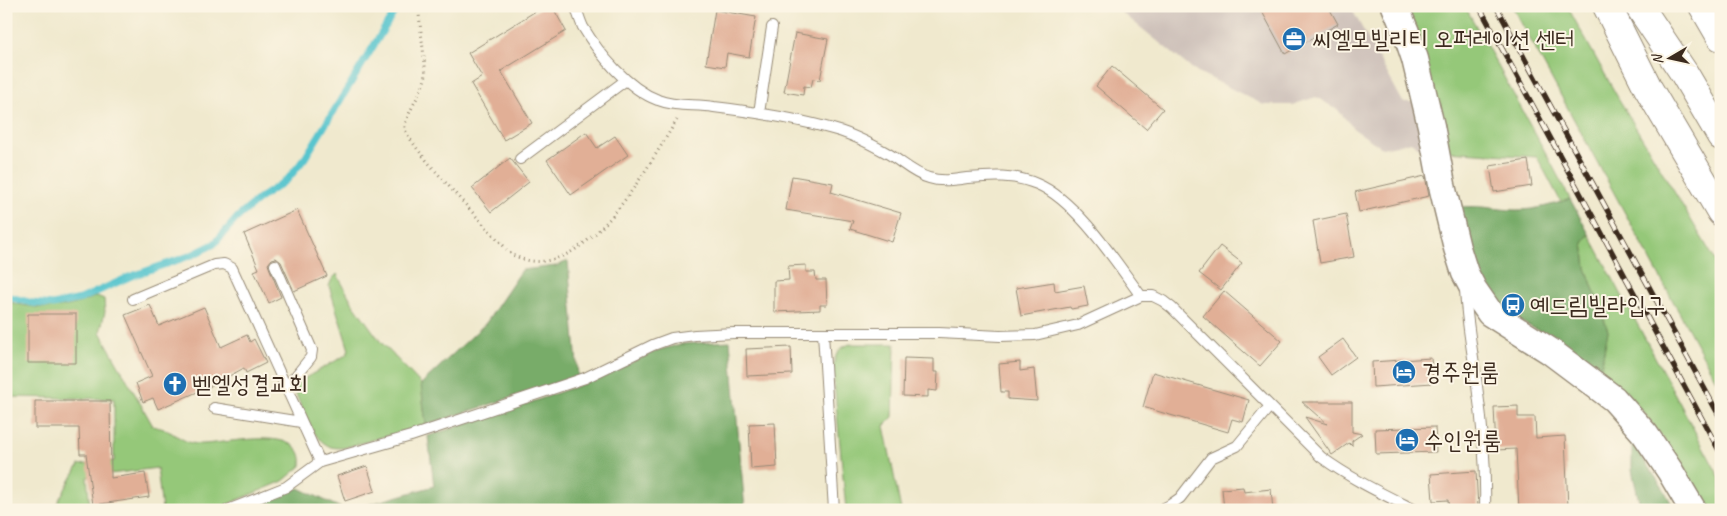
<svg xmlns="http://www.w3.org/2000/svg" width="1727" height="516" viewBox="0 0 1727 516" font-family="Caveat,'Poor Story',sans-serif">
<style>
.industrial{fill:#cec1ba}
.green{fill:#95c879;stroke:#68794c}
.forest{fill:#78ac69;stroke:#5a6b44}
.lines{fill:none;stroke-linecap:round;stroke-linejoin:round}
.stream{stroke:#58c5ce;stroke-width:7}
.building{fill:#e1af96}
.service-casing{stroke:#968a76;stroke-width:12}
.tertiary-casing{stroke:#968a76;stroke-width:29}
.motorway-casing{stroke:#968a76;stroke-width:30}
.path{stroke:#968a76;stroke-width:3;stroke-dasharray:1 4;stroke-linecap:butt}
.service{stroke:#fff;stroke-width:10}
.tertiary{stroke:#fff;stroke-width:26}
.motorway{stroke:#fff;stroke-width:28}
.rail-casing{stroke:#3b2a1e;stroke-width:5.5}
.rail{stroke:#fcf5e5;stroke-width:4;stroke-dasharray:11;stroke-linecap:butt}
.labels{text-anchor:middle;stroke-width:4;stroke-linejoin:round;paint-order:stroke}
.poi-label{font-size:24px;fill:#3b2a1e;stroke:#fcf5e5;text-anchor:start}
</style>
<rect width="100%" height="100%" fill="#fcf5e5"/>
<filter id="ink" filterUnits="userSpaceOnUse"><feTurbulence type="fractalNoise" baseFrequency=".02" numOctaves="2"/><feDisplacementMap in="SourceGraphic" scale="10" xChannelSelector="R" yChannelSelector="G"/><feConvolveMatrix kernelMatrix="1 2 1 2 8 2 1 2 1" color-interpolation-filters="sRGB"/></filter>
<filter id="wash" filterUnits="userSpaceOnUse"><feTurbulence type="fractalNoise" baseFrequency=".0096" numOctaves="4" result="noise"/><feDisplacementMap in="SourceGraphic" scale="20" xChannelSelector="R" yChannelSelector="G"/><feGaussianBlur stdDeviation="1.12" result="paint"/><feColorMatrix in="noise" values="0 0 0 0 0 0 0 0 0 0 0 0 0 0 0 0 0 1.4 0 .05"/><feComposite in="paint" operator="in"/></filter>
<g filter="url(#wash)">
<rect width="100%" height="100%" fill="#f0e9ce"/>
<path class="industrial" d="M1114,6h236l53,96h12l13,52 -17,-12 -29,6 -28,-19 -16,-19 -22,-13 -24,8h-28l-72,-36z"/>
<path class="green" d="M1405,6h60l84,153 21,40 -9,3 -24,-45 -90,-6z
M1512,6h55l50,90 104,174v119z
M1589,234l132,246v30h-13l-31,-53 -33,-44 -44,-42 8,-40 -22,-63 -3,-25z
M337,274l15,28 28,39 41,43 5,41 -83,23c-4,0 -8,0 -12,-1 -20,-8 -28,-37 -36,-55v-5l3,-5 48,-27 3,-5 -20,-64 3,-7z
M97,296l7,3 1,13 -5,20 53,94c3,1 8,2 11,3 12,5 21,15 35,15 23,1 108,-22 102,22l-18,15 -69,29h-52l-5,-42 -70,9 3,31 -9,2h-28l26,-45 35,-4v-62l-105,-2 1,-95c33,9 56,8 87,-6z
M850,344h45l-2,73 -9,9 17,84h-55l-13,-140c2,-14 3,-21 17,-26z"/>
<path class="forest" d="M1570,199l19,35 -6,9 3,25 22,63 -8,40 -55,-37 -32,-16 -31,-30 -25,-75 5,-6c19,-2 36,3 55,3 18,0 35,-5 53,-11z
M568,261l10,115 -152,49 -5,-41 65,-61 36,-53 34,-4z
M730,341l15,169h-395l84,-24 -6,-50 101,-33 70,-25 59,-28 24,-6z
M1632,443l31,45 12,22h-34l-9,-40z
M299,488l46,22h-105z"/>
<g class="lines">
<path class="stream" d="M6,296l26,7 21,2 28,-6 48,-22 63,-22 22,-11 23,-26 22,-19 29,-20 17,-21 93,-152"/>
</g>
<g id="blocks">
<path class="building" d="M544,6h8l14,25 -65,40 31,52 -28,17 -33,-56 11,-7 -14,-24z
M1259,6h69l10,18 -53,30z
M715,10l41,7 -7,40 -22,-4 -2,14 -19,-3z
M795,33l33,6 -8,41 -7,-1 -2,8 -7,-1 -1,9 -19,-3z
M1112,66l51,43 -17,20 -50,-43z
M586,132l11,16 18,-12 13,19 -57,40 -24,-35z
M510,158l19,24 -38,30 -19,-24z
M1528,160l4,26 -38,6 -4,-26z
M792,176l41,7 -2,9 70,21 -9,29 -42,-13 3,-8 -67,-11z
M1425,176l4,20 -70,16 -4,-20z
M297,210l30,66 -33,15 -13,-29 -5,-4 -4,1 -4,5 1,3 12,30 -12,6 -15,-32 5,-2 -15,-35z
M1346,214l8,43 -34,6 -7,-42z
M1220,246l22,17 -21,27 -22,-17z
M806,265v7h9l1,8h10l1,25h-7v5l-46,2v-31l15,-1 -1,-14z
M1054,282l1,9 29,-5 4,20 -17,3 -1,-2 -49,9 -5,-28z
M1224,291l58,50 -22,25 -57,-50z
M150,305l9,21 45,-19 17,40 26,-12 3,7 4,-3 12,24 -20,10 -2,-5 -35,19 -51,22 -5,-11 -10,4 -7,-19 16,-7 -27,-61z
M28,314h48v49h-48z
M1343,339l13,18 -25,18 -13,-18z
M791,347l1,27 -45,2 -1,-27z
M904,358l30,1v13h4l-1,19 -9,-1v7l-25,-1z
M1431,358l2,25 -60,4 -1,-25z
M1020,362v9l14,-2 3,32 -29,-2v-7h-7l-2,-28z
M1153,372l96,28 -6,22 -11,-3 -4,13 -85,-25z
M35,401h75l1,77 34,-5 4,24 -56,8 -7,-51h-6l-1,-26h-44z
M1302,402h50v30l10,2 -10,7v5l-3,-3 -17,12 -27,-38 22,7z
M1518,406v11h17l1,21 29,-2 3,72 -49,2 -3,-61 -20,1 -2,-43z
M775,423l2,44 -26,2 -2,-45z
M1435,427l1,25 -60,2 -1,-25z
M367,466l8,25 -30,10 -8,-25z
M1476,471l2,37 -29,2 -1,-10 -15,1 -2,-27z
M1243,487l1,5 27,-3 2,21h-49l-2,-21z"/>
</g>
</g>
<g filter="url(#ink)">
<use href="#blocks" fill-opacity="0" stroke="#968a76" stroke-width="1"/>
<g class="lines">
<g class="service-casing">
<path id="service" d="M575,6c3,7 5,15 8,21 16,27 45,62 75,73 17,7 37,4 56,7 41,5 82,11 122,23 18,5 35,14 51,23 14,8 27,21 42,25 12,4 25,2 38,0 23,-2 47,-4 70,6 39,16 79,78 104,112
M759,113l13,-86
M520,159l106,-79
M275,265l37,85 -1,7 -25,31
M1465,287c1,33 8,66 12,99 6,41 9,83 8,124
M133,299l81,-34 10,-1 8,4 88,194
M823,333l11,177
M214,408l87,14
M228,510l58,-23 34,-25 91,-26 174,-58 68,-33 19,-7 23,-3 39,-2h205l61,3 35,-1 43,-10 63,-29h12l10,5 9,7 149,149c30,22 62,37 94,53
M1160,510l10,-5 10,-7 31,-40 26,-12 33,-40"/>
</g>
<g class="tertiary-casing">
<path id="tertiary" d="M1395,6l11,26 9,27 16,67 12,64 14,58 8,25 9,17 16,23 60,38 64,48 31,35 25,37 23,39"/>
</g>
<g class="motorway-casing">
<path id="motorway" d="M1607,6l41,82 73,124
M1639,6l45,67 37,63
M1703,6l18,31"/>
</g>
<path class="path" d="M418,6l8,68c-2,16 -22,43 -21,54 0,15 91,109 107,127 4,1 9,4 14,5 65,15 122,-95 151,-140"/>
<use href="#service" class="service"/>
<use href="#tertiary" class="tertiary"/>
<use href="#motorway" class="motorway"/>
<g class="rail-casing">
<path id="rail" d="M1479,6l242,448
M1496,6l225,413"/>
</g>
<use href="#rail" class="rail"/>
</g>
</g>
<defs>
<g id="office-disc" transform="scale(1.25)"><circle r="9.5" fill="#1f6fb2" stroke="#fcf5e5"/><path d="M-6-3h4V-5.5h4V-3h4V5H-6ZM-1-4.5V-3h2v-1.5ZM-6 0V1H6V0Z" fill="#fff"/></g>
<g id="bus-disc" transform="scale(1.25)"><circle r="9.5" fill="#1f6fb2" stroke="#fcf5e5"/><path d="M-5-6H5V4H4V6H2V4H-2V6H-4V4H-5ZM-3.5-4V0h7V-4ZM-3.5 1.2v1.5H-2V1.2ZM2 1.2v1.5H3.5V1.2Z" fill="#fff"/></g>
<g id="hotel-disc" transform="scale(1.25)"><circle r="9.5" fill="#1f6fb2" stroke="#fcf5e5"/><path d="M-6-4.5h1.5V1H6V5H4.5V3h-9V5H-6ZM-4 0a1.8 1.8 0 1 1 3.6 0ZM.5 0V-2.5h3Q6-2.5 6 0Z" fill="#fff"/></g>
<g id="church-disc" transform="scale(1.25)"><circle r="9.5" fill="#1f6fb2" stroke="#fcf5e5"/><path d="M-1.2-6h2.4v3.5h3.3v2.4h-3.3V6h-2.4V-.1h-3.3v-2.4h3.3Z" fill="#fff"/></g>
</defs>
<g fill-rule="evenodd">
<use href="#office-disc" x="1294" y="39"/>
<use href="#bus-disc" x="1513" y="305"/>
<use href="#hotel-disc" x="1404" y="372"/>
<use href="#church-disc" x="175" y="384"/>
<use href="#hotel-disc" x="1407" y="440"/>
</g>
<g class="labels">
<g class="poi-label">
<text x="1312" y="47">씨엘모빌리티 오퍼레이션 센터</text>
<text x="1530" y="313">예드림빌라입구</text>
<text x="1422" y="380">경주원룸</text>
<text x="192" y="392">벧엘성결교회</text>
<text x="1424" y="448">수인원룸</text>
</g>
</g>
<rect width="1727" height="516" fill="none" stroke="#fcf5e5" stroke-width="25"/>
<g transform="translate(1670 58) rotate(261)" stroke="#fcf5e5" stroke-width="4" paint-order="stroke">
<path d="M0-4L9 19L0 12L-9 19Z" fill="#3b2a1e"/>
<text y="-8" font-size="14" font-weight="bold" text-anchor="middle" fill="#3b2a1e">N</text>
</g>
</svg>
